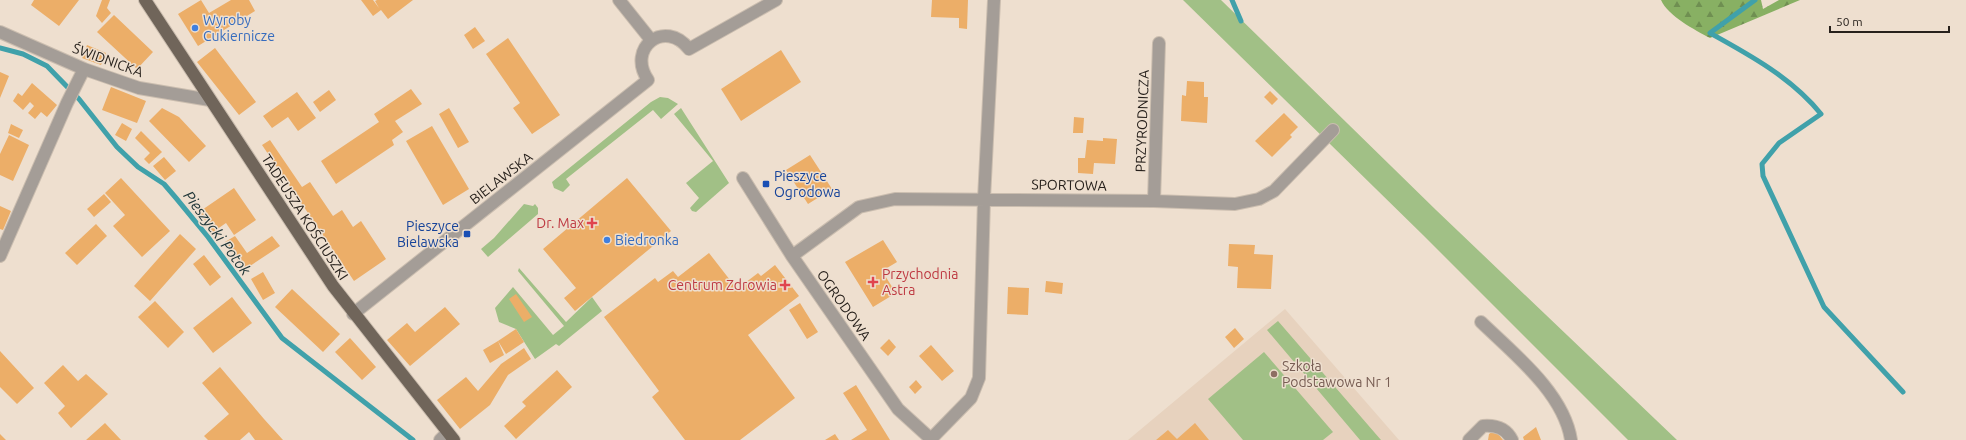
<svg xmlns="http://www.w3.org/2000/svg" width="1966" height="440" viewBox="0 0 1966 440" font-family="Ubuntu,sans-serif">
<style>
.built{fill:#e7d2be}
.green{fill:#a1c086}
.forest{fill:url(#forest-firs)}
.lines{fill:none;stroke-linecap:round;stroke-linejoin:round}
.stream{stroke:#40a1aa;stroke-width:5}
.building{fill:#ecae68}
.minor-casing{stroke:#cabdaf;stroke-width:14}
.major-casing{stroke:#cabdaf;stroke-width:14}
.minor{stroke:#a49d97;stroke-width:12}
.major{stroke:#70655a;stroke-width:12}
.shop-dot{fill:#3f7fe0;stroke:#eedfcf;stroke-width:1.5}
.transit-dot{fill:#1a4fb4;stroke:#eedfcf;stroke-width:1.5}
.health-dot{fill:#e0444e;stroke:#eedfcf;stroke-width:1.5}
.education-dot{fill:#8d6e63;stroke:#eedfcf;stroke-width:1.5}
.labels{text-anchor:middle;stroke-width:3;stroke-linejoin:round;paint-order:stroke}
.shop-label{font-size:14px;fill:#366cbe;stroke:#eedfcf;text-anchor:start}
.street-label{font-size:14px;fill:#27211c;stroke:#eedfcf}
.transit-label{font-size:14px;fill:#164399;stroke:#eedfcf;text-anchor:start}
.health-label{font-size:14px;fill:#be3a42;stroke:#eedfcf;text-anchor:end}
.education-label{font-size:14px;fill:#785e54;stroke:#eedfcf;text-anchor:start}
.water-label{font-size:15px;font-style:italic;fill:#203638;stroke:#eedfcf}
</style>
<defs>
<pattern id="forest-firs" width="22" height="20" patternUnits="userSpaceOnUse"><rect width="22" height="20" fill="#88b063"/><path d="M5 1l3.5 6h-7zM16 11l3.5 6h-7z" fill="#6f8f51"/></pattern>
</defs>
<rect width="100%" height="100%" fill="#eedfcf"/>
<path class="built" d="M1285,309l114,131h-271z"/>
<path class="green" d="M1183,0h38l215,210 241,230h-49l-205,-205z
M660,97l8,1 10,6 -17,15 -8,-9 -87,69 4,6 -7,7 -9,-4 -2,-6 99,-80z
M681,108l48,75 -33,29 -4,-1 -2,-3 9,-10 -13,-15 27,-22 -39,-47z
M524,204l9,2 2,-2 3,4v6l-50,43 -7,-8 13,-11z
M519,268l47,54 26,-25 10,14 -43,35 -3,-2 -21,15 -19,-30 -17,-7 -4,-14 18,-21 40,48 11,-9 -46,-55z
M1278,321l103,119h-21l-93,-110z
M1264,352l69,80 -10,8h-80l-35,-41z"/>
<path class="forest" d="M1661,0h100l2,9 16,-9h21l-90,38c-15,-8 -42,-22 -49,-38z"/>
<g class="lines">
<path class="stream" d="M1232,0l9,21
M1755,0l-45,33c40,22 82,45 111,81l-42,29 -17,21 1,12 61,131 79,85
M0,48l23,6 24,12 32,33 38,48 21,20 26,17 12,14 32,39 74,101 131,102"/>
</g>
<path class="building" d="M34,0h45l-20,26 -28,-21z
M102,0h8l-3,8 4,5 -9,10 -6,-7z
M201,0l8,13 22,-13h18l6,11 -57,35 -20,-32z
M361,0h12l6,8 -4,-7 2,-1h36l-25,19 -7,-9 -8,6z
M932,0h36l-1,29 -8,-1v-10l-28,-1z
M114,15l39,37 -16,17 -40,-37z
M475,27l10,14 -12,8 -9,-14z
M508,38l52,77 -28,19 -19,-26 7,-5 -34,-49z
M87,45l19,8 -5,12 -19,-7z
M215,48l41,54 -17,13 -42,-53z
M781,50l20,32 -60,39 -20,-32z
M0,72l9,4 -9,22z
M1187,81l17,1v15h4l-1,26 -26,-2 1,-26 4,1z
M32,83l25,22 -10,12 -6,-5 -6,7 -7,-6 6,-7 -4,-4 -7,8 -10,-9 5,-8 4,3z
M111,87l35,14 -9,22 -35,-13z
M411,89l11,15 -27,17 8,11 -11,8 2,5 -58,39 -15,-23 58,-39 -5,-8z
M329,90l7,10 -16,12 -7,-10z
M1270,91l8,8 -6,6 -8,-8z
M297,92l19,26 -18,13 -10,-14 -16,11 -9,-12z
M162,108l17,9 27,29 -17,16 -40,-41z
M449,108l20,34 -11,6 -19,-34z
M1284,113l14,14 -8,8 2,2 -20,20 -17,-16z
M1074,117l10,1 -1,15h-10z
M122,123l10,6 -6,12 -11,-6z
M11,124l12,6 -4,8 -11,-5z
M432,126l37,63 -26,16 -37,-64z
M141,131l21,21 -13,12 -5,-5 6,-6 -15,-15z
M9,135l20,10 -16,36 -13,-6v-21z
M1103,138l14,1 -2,25 -21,-1 -1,11 -15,-1v-15h7l2,-18 16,1z
M270,140l32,47 8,-5 23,34 9,-6 11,17 8,-6 25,38 -32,22 -92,-136z
M810,155l22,34 -24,15 -22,-34z
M164,157l12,14 -11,9 -12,-14z
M121,178l49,53 -28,26 -29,-31 12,-11 -20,-22z
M627,178l44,53 -96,80 -11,-13 12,-10 -33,-39z
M234,188l22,32 -22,15 -8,-12 -13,9 -14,-20z
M104,194l7,8 -17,15 -7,-8z
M0,206l11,5 -8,19 -3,-1z
M96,224l11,12 -30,29 -12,-12z
M180,234l16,15 -46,52 -16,-15z
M235,236l12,17 25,-17 8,10 -36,24 -19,-28z
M883,240l14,22 -15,9 14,22 -23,14 -28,-45z
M1229,244l26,1 -1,9 19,1 -2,34 -34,-1 1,-21 -10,-1z
M709,253l28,36 21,-16 3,3 14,-11 24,31 -51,39 47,63 -55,42h-55l-33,-43 7,-6 -55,-74 51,-39 3,4 15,-11 5,6z
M204,255l17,22 -11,9 -17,-22z
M263,272l12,21 -12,7 -12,-21z
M1046,281l17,2 -1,11 -17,-2z
M1008,287l21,1 -1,27 -21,-1z
M292,289l48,45 -17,18 -48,-45z
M516,294l16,23 -8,5 -15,-23z
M232,297l20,26 -39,30 -20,-25z
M155,301l29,31 -16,16 -30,-31z
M800,303l18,29 -11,7 -18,-29z
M445,307l15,17 -50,42 -23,-26 20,-17 8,9z
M1235,328l9,11 -10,9 -9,-11z
M516,329l8,13 -18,12 -8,-13z
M350,338l26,29 -14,13 -27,-28z
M889,339l7,8 -8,9 -8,-8z
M498,341l6,14 -14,8 -7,-13z
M931,345l23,26 -12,10 -23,-25z
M524,348l7,11 -23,16 -18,30 -30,24 -23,-29 29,-23 12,14 23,-27z
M0,351l34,37 -17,16 -17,-17z
M63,365l15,16 8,-7 22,20 -37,34 -13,-15 7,-7 -21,-23z
M220,367l44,52 19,21h-28l-6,-8 -9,8h-32l-4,-4 25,-22 -27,-31z
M557,370l15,17 -56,52 -12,-13 22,-20 -4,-4z
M916,380l6,7 -7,7 -6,-7z
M856,385l34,55h-39l16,-10 -24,-37z
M105,423l16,17h-35z
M1195,423l14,17h-53l12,-10 9,9z
M1536,427l5,13h-17l-1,-3z
M1495,430l8,10h-15l1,-6z
M0,434l6,6h-6z
M835,434l4,6h-14z"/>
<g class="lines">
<g class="minor-casing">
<path id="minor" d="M619,0l32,40
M0,32l84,37 55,19 71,12
M743,178l49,78 106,153 34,31
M1154,201l5,-158
M0,256l67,-153 17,-34
M792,256l67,-49 36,-8 259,2 81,3 24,-5 15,-8 59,-61
M353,314l295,-234c-22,-32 17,-62 41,-31l87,-49
M1481,322c32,31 83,71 90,118
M931,439l40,-41 8,-20 5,-179 10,-199
M440,440l7,-7
M1469,440l14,-14c13,-1 23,2 29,14"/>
</g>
<g class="major-casing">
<path id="major" d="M145,0l188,286 121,154"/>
</g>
<use href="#minor" class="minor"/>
<use href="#major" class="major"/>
</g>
<g class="shop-dot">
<circle cx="195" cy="28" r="4"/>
<circle cx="607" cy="240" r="4"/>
</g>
<g class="transit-dot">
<rect x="762" y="180" width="8" height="8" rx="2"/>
<rect x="463" y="230" width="8" height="8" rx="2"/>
</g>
<g class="health-dot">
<path d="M590 217h4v4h4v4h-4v4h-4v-4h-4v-4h4z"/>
<path d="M871 276h4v4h4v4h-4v4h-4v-4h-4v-4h4z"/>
<path d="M783 279h4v4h4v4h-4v4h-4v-4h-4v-4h4z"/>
</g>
<circle class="education-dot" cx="1274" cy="374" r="4"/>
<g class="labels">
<g class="shop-label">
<text x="203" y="25">Wyroby<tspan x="203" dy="16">Cukiernicze</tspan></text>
<text x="615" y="245">Biedronka</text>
</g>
<g class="street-label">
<text transform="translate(108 60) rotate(20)" y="5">ŚWIDNICKA</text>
<text transform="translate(1142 121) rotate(-88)" y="5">PRZYRODNICZA</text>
<text transform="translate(501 178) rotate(-38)" y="5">BIELAWSKA</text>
<text transform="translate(1069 185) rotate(1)" y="5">SPORTOWA</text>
<text transform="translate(305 217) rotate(57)" y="5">TADEUSZA KOŚCIUSZKI</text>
<text transform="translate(844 305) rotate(55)" y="5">OGRODOWA</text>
</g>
<g class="transit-label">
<text x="774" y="181">Pieszyce<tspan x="774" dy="16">Ogrodowa</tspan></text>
<text x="459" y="231" text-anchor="end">Pieszyce<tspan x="459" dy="16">Bielawska</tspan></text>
</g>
<g class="health-label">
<text x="584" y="228">Dr. Max</text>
<text x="882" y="279" text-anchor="start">Przychodnia<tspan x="882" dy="16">Astra</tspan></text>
<text x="777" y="290">Centrum Zdrowia</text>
</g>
<g class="education-label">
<text x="1282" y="371">Szkoła<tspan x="1282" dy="16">Podstawowa Nr 1</tspan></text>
</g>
<g class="water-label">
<text transform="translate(217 233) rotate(53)" y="5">Pieszycki Potok</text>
</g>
</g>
<path d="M1830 26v6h119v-6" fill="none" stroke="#27211c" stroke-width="2"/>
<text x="1836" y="26" font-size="12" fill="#27211c" stroke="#eedfcf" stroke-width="3" paint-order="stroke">50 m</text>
</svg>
